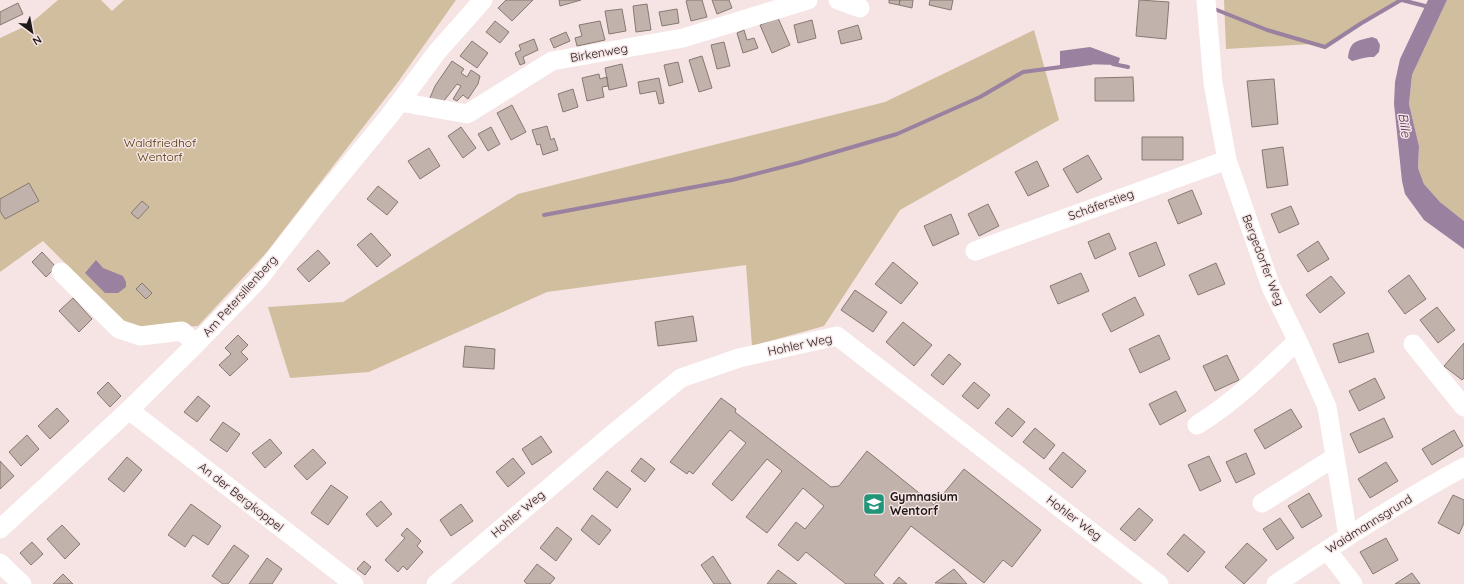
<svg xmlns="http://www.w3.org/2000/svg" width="1464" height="584" viewBox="0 0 1464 584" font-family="Quicksand,sans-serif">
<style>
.green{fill:#d1be9f}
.water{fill:#9a819f}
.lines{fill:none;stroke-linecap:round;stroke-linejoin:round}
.stream{stroke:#9a819f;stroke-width:4}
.building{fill:#c1b3ab;stroke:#867972}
.minor{stroke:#fff;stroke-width:19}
.labels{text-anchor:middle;stroke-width:3;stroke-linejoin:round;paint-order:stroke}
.street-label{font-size:12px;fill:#1f1919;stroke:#f6e4e4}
.park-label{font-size:12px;fill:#463101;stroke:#f6e4e4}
.poi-label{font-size:12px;font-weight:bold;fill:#1f1919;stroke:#f6e4e4;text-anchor:start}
.water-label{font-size:13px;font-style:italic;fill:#57345f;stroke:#f6e4e4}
</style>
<rect width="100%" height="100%" fill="#f6e4e4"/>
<path class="green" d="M58,0h43l11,11 12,-11h332l-58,82 -132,171 -68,73 -55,4 -16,-5 -84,-84 -43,31v-234l30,-14z
M1224,0h177l-41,24 -35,23 -14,-3 -85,5z
M1447,0h17v221l-24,-19 -16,-18 -6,-16 1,-22 -10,-42 3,-29z
M1034,30l25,90 -159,90 -76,116 -72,20 -6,-81 -199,27 -178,80 -79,6 -22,-71 75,-5 175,-108 367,-92z"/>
<path class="water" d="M1428,0h19l-35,75 -3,29 10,42 -1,22 6,16 16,18 24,19v28l-40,-29 -19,-26 -3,-13 -8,-77 1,-22 5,-23z
M1372,37l5,2 3,6 -1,7 -5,5c-10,0 -13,2 -22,4l-4,-3c2,-18 9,-17 24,-21z
M1090,47l30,11 -2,7 -38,-1 -20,2v-15z
M96,260l7,8 20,8 3,6v5l-8,6h-13l-20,-20z"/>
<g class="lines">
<path class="stream" d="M1402,0l27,7
M1212,8l55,22 58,17 35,-23 41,-24
M1113,64l15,3
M544,215l188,-35 66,-17 99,-29 83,-37 43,-25 68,-9"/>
</g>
<path class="building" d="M506,0h27l-21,21 -14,-13z
M559,0h22l-21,6z
M688,0h14l5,17 -16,4 -5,-20z
M712,0h17l3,8 -15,6z
M889,0h11l-1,5 -10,-2z
M900,0h13l-1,8 -13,-3z
M930,0h23l-2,10 -22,-5z
M1139,0l30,2 -3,37 -30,-3z
M18,3l5,11 -23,11v-13z
M647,4l4,26 -15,2 -3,-26z
M622,9l4,22 -17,3 -4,-23z
M677,9l2,14 -17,3 -3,-14z
M778,18l12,27 -18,8 -12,-28z
M812,20l4,18 -18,5 -4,-18z
M495,21l14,11 -9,11 -14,-11z
M600,21l5,19 -28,6 -2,-8 7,-2 -3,-11z
M858,25l4,14 -21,5 -3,-13z
M744,30l3,10 7,-2 4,10 -15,5 -6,-20z
M566,32l4,9 -16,7 -4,-9z
M534,39l4,11 -15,7 2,6 -5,2 -5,-12 6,-3 -2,-5z
M472,41l16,12 -11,15 -17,-12z
M724,42l6,24 -13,3 -6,-24z
M702,56l10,32 -13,4 -10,-32z
M452,61l12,8 -3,4 6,4 4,-7 9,6 -2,8 -10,15 -5,-4 -6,6 -4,-2 8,-13 -4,-2 -14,18 -14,-2 6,-14z
M678,62l5,20 -14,4 -5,-21z
M622,64l5,22 -18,4 -4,-22z
M599,74l1,5 7,-2 1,9 -6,1 2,10 -17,4 -5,-23z
M1133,77l1,24h-39v-23z
M659,78l5,25 -5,1 -3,-13 -16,3 -2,-12z
M1274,79l4,45 -26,3 -5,-46z
M573,89l5,18 -15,5 -5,-18z
M512,105l14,27 -15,8 -14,-27z
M547,126l4,14 3,-2 4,12 -15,5 -3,-11 -3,1 -5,-15z
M461,127l15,21 -13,10 -15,-22z
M491,127l9,17 -12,7 -10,-17z
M1142,137h41v23h-41z
M1283,147l5,38 -21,3 -5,-38z
M429,148l11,18 -20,13 -12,-18z
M1088,155l14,24 -25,14 -14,-24z
M1037,161l12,25 -21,10 -13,-24z
M29,183l10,18 -34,18 -5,-8v-12z
M378,186l20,16 -11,13 -20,-16z
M1192,190l10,24 -24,10 -10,-24z
M142,201l7,6 -11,12 -7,-6z
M988,204l11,22 -20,10 -11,-22z
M1291,206l8,18 -20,9 -8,-19z
M951,214l8,20 -26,12 -9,-20z
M371,233l20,22 -14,12 -20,-22z
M1109,233l7,16 -21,10 -7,-17z
M1318,241l11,18 -21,13 -11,-17z
M1156,242l9,23 -26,12 -10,-24z
M318,250l12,13 -21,19 -12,-13z
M42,252l14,15 -10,10 -14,-15z
M893,262l25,21 -17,21 -26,-20z
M1216,263l9,21 -27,11 -9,-20z
M1081,273l8,18 -31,13 -8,-18z
M1409,275l17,24 -21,15 -17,-23z
M1331,276l14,17 -25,20 -14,-18z
M142,283l10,10 -6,6 -10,-10z
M855,290l32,22 -14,20 -32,-22z
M1135,297l9,18 -33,17 -9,-18z
M73,298l19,21 -13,13 -20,-21z
M1437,307l18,23 -17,13 -18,-23z
M693,316l4,25 -39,5 -3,-24z
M903,322l29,23 -18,21 -28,-24z
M1368,333l6,19 -35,11 -6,-19z
M238,335l10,10 -7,7 7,7 -18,17 -11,-11 12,-11 -6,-6z
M1159,335l11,24 -30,14 -11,-24z
M1464,343v35l-2,2 -18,-14z
M465,346l30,3 -1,20 -31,-2z
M949,354l12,10 -18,21 -12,-10z
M1227,355l12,25 -24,11 -12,-25z
M1375,378l10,20 -26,13 -10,-20z
M108,382l13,14 -11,11 -13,-14z
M974,382l16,13 -12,14 -16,-13z
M1176,391l10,20 -26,14 -11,-21z
M198,396l12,10 -13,16 -13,-10z
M721,398l15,11 -1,3 96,75 8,-1 28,-35 67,54 30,-36 77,61 -29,37 -9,-7 -19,23 -73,-57 -37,49 10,9h-38l-40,-32 -8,9 -20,-16 18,-23 9,7 19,-23 -21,-18 -36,45 -21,-16 36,-46 -15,-12 -35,42 -20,-17 34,-41 -16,-13 -37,44 -4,-3 -2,3 -17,-12z
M57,408l12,13 -19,18 -12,-13z
M1008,408l17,14 -13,15 -17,-14z
M1291,409l11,18 -37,22 -11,-19z
M1384,418l9,19 -34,16 -9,-19z
M223,422l17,12 -13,18 -17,-12z
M1035,428l20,17 -11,14 -21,-17z
M1454,430l9,16 -31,19 -10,-16z
M27,435l12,14 -18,17 -12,-14z
M541,436l11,16 -20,13 -10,-16z
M270,439l12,14 -17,15 -13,-15z
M313,449l13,14 -19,17 -13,-14z
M1063,452l23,19 -14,17 -23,-19z
M1246,453l9,21 -19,9 -10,-21z
M1209,456l12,25 -21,10 -12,-26z
M127,457l15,13 -18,22 -16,-13z
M513,458l12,15 -17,14 -12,-15z
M641,458l14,11 -10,13 -14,-11z
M0,461l14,15 -14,13z
M1386,462l12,19 -28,17 -12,-19z
M607,471l24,18 -14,19 -24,-19z
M331,485l17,12 -20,28 -17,-12z
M1309,493l13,23 -20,12 -14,-22z
M1453,495l11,5v23l-5,11 -21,-11z
M381,501l11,13 -15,13 -11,-13z
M191,504l30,22 -13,19 -15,-10 -8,12 -17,-12z
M461,504l12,17 -22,15 -11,-16z
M1139,508l14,12 -18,21 -15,-12z
M592,515l19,15 -12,15 -18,-15z
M1280,518l14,20 -17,12 -14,-21z
M62,525l18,19 -15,15 -18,-20z
M557,527l15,12 -16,22 -16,-13z
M407,528l14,13 -4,5 6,6 -16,18 -4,-4 -5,6 -13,-12 20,-22 -4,-3z
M1184,534l21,18 -17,20 -21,-18z
M1386,538l12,22 -25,14 -13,-22z
M32,542l11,12 -12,11 -11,-12z
M1247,543l20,17 -23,24 -19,-17z
M234,545l15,11 -21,28h-5l-11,-8z
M713,556l18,28h-17l-13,-19z
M267,558l15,11 -10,15h-23z
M364,561l7,6 -6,8 -8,-6z
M537,564l18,14 -5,6h-23l-3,-3z
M954,569l13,15 -32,-1z
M778,570l19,14h-30z
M1412,573l8,11h-25z
M63,574l10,10h-20z
M899,577l8,7h-14z"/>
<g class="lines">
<path class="minor" d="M838,0l22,8
M1206,0l7,83 14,77 44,127 30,61 26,59 21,129
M400,102l67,12 85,-53 131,-23 125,-38
M975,251l252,-91
M61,272l58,57 21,7 42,-5 14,13
M1413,344l51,63
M129,410l225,174
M1197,425c37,-23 69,-54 100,-84
M1262,503l73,-46
M0,529l129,-119 67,-66 62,-64 59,-76 73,-89 47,-63 46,-52
M1327,550l26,34
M0,563l22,21
M436,584l173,-147 72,-59 58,-20 98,-22 322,248
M1276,584c61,-41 123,-82 188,-117"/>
</g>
<defs>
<g id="school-square" transform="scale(1.15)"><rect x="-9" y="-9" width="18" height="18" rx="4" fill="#209579" stroke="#f6e4e4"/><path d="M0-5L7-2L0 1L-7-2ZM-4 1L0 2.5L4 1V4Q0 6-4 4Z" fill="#fff"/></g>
</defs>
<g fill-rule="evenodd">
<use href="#school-square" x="874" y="504"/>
</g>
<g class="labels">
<g class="street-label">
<text transform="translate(599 53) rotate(-10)" y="4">Birkenweg</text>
<text transform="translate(1101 205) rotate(-20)" y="4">Schäferstieg</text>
<text transform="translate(1263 260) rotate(69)" y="4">Bergedorfer Weg</text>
<text transform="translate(240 296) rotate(-48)" y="4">Am Petersilienberg</text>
<text transform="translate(800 345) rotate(-12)" y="4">Hohler Weg</text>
<text transform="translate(241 497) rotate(38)" y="4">An der Bergkoppel</text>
<text transform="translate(518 514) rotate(-40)" y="4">Hohler Weg</text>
<text transform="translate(1074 518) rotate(37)" y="4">Hohler Weg</text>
<text transform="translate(1369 524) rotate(-32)" y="4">Waidmannsgrund</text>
</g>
<g class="park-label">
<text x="160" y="147">Waldfriedhof<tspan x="160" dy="14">Wentorf</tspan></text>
</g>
<g class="poi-label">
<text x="890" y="501">Gymnasium<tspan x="890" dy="14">Wentorf</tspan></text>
</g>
<g class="water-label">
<text transform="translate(1405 125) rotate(81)" y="5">Bille</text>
</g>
</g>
<g transform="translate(32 32) rotate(148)" stroke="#f6e4e4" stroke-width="3" paint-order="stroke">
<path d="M0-3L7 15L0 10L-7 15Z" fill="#1f1919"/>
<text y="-6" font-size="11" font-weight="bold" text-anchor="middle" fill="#1f1919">N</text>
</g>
</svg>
